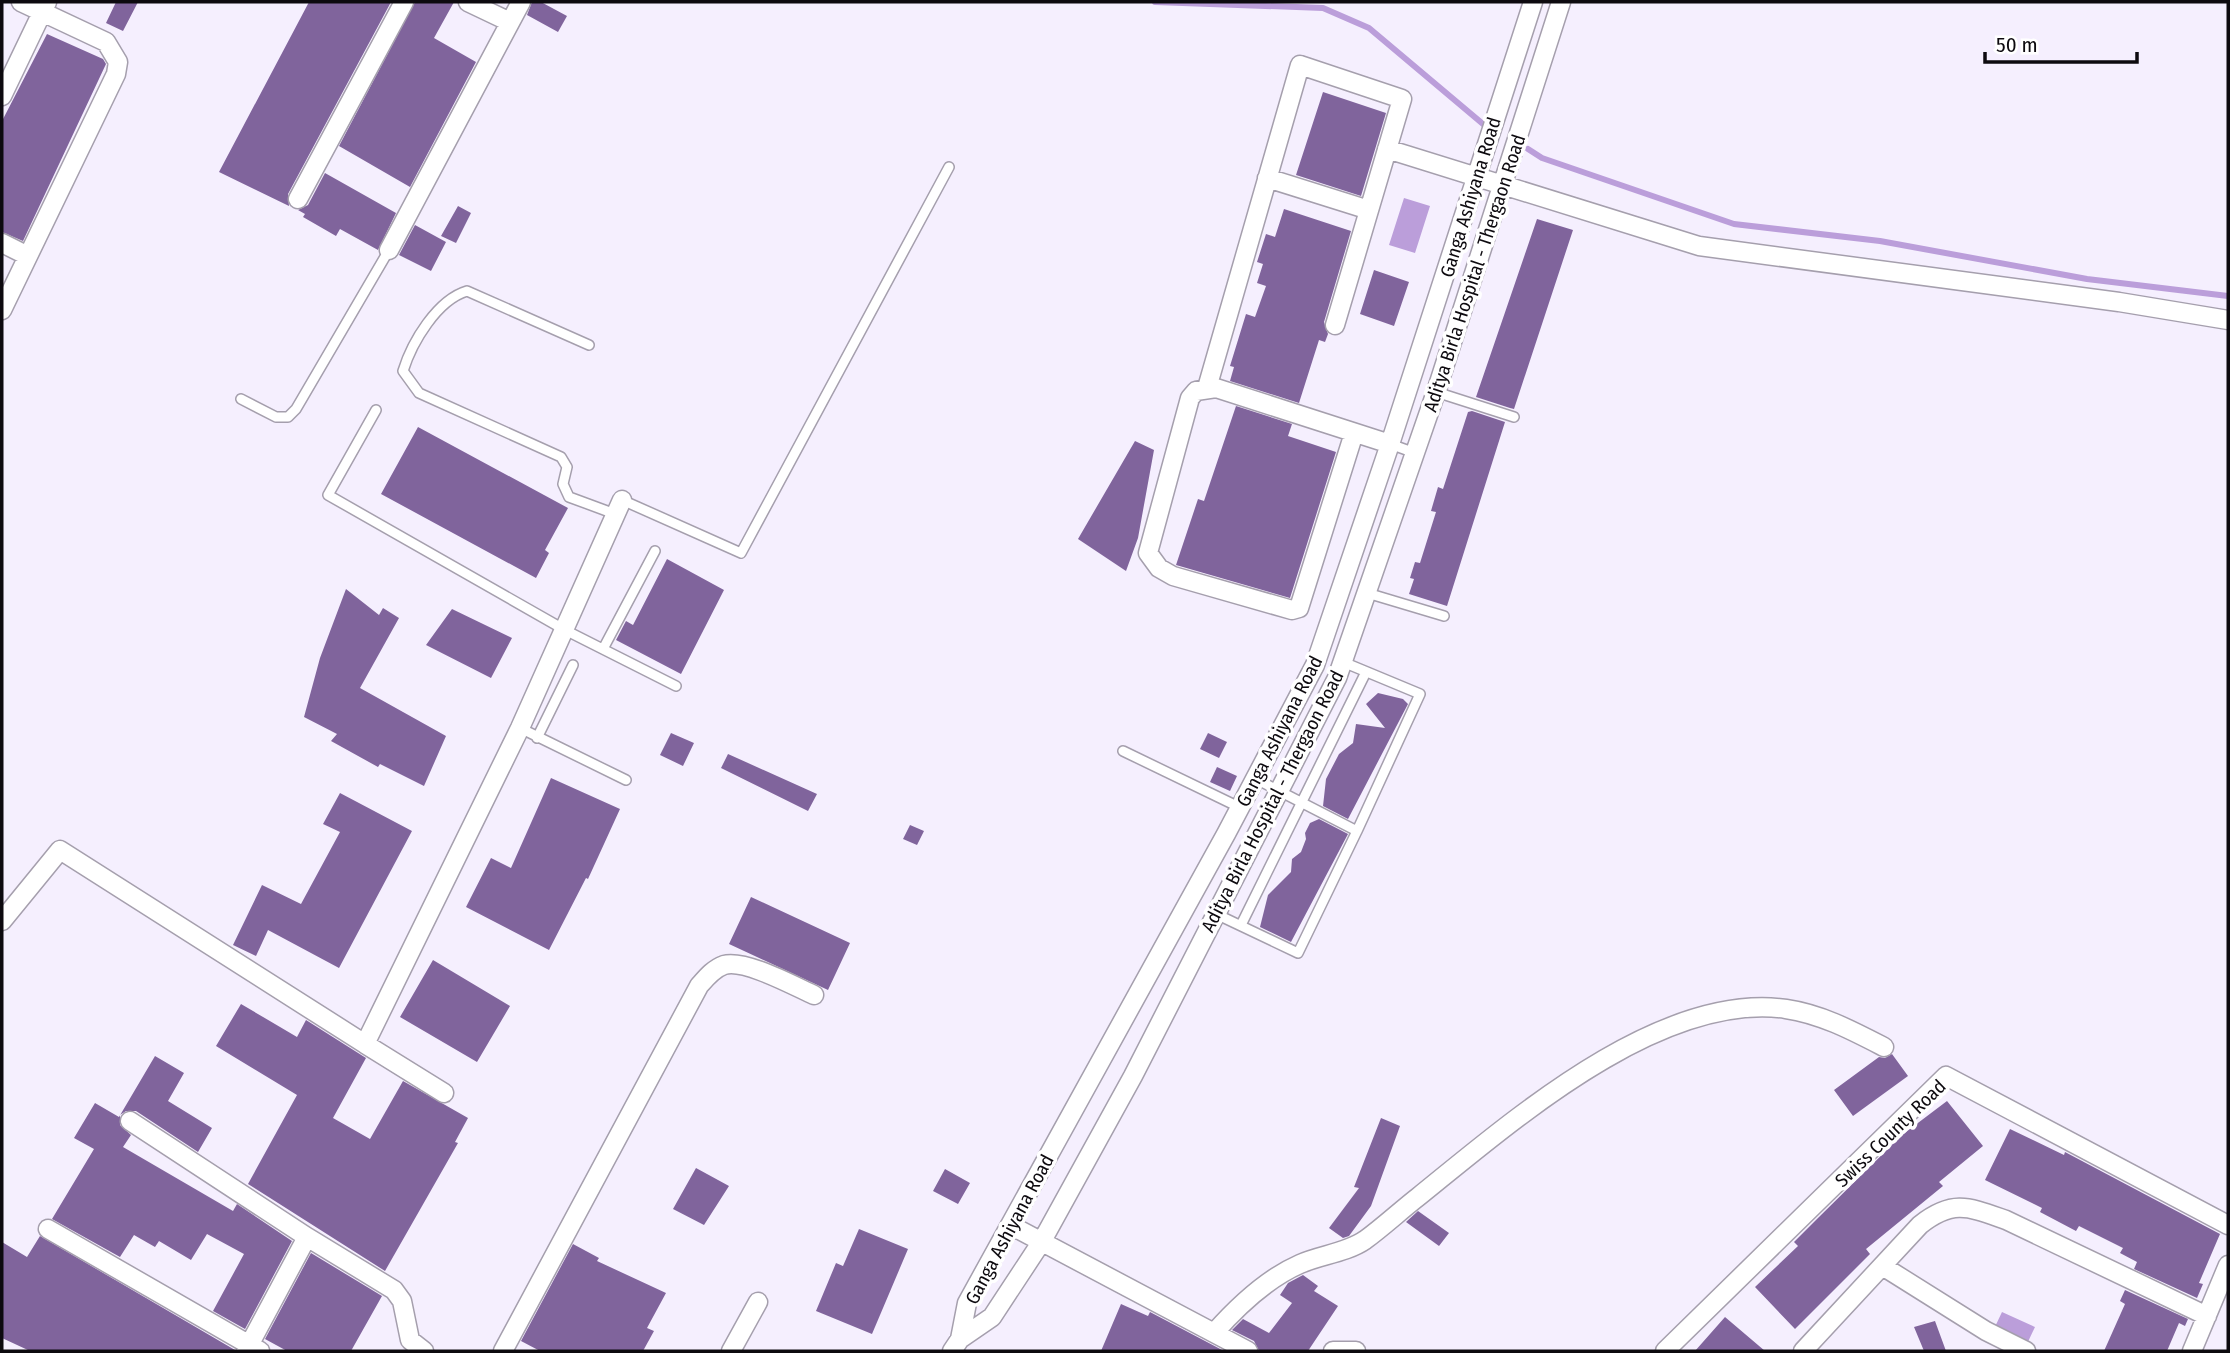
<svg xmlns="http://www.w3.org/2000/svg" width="2230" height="1353" viewBox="0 0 2230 1353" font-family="'Fira Sans Condensed',sans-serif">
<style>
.water{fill:#bb9eda}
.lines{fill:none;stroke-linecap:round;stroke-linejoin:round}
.stream{stroke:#bb9eda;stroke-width:6}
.building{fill:#80649c}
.service-casing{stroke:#a59fad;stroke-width:12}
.minor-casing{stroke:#a59fad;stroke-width:21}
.service{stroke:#fff;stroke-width:9}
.minor{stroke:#fff;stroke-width:18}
.labels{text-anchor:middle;stroke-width:7;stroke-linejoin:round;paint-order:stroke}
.street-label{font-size:19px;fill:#0d0a0f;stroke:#fff}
</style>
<rect width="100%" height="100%" fill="#f5effe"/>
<path class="water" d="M1404,198l26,8 -15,47 -26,-8z
M2002,1312l33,15 -9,19 -33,-15z"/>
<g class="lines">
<path class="stream" d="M1155,2l168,6 46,20 114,96
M1528,149l14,9 192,66 146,17 207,38 141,17"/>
</g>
<path class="building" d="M116,2h22l-15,29 -17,-8z
M309,2h82l-103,192 1,12 -70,-34z
M415,2h39l-20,36 42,24 -66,125 -71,-41z
M532,2h9l26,14 -9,16 -31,-17z
M47,34l56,25 3,5 -83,177 -21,-9v-111z
M1323,92l63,21 -25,83 -65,-21z
M325,173l71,40 -18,37 -38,-21 -4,7 -33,-19 2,-3 -7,-4 10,-5z
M458,206l13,7 -15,30 -15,-7z
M1284,209l67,22 -27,91 4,12 -3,8 -6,-2 -20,63 -69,-22 4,-14 -4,-1 16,-52 9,3 11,-31 -9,-3 6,-19 -6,-2 9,-28 9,3z
M1537,219l36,11 -59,179 -4,-1 -34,-11z
M415,225l31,17 -15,29 -32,-16z
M1374,270l35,12 -15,44 -34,-12z
M1236,406l56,18 -4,12 48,16 -46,146 -114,-33 22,-66 6,2z
M1472,411l33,11 -58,184 -38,-12 5,-15 -4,-1 5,-16 5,1 16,-51 -5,-1 7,-24 5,2 25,-77z
M418,427l150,81 -23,42 4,3 -13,25 -155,-84z
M1135,441l19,9 -16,88 -12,33 -48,-32z
M667,559l57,31 -43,84 -65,-34 10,-19 7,4z
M346,589l33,26 4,-7 16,10 -39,70 86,48 -22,50 -44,-22 -2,3 -47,-26 6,-7 -33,-17 16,-59z
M452,609l60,29 -21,40 -65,-33z
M1378,693l25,6 5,5 -60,115 -25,-13 3,-27 13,-25 14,-11 3,-19 29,4 -19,-24z
M671,733l23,10 -11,23 -23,-11z
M1208,733l19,9 -8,16 -19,-9z
M728,754l89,40 -9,17 -87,-43z
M1217,767l20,9 -7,15 -20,-9z
M551,778l69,31 -32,70 -2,-1 -37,72 -83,-43 25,-49 20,10z
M340,793l72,38 -73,137 -71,-38 -12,26 -23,-11 29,-60 39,19 39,-72 -17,-8z
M1319,819l29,15 -57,108 -31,-15 8,-32 23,-23 1,-13 9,-7 5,-13 -1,-6 5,-10z
M910,825l14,6 -7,14 -14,-6z
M751,897l99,46 -22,47 -99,-46z
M433,960l77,46 -33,56 -77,-45z
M241,1004l56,33 9,-17 60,38 -33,60 37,21 33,-58 65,37 -13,24 3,1 -73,128 -137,-87 49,-89 -81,-49z
M1892,1054l16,22 -55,40 -19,-26 45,-33 6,1z
M155,1056l29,17 -16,28 44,27 -14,24 -62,-41h-10l-6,4v10l11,10 -8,12 110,64 4,-7 55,37 -47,88 -32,-18 31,-57 -37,-20 -16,26 -32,-19 -4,6 -21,-12 -14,22 -68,-38 42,-70 -20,-11 21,-35 24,14z
M1947,1101l36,45 -44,36 4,4 -77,63 4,5 -75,75 -40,-42 43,-41 -4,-4 25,-25 83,-82z
M1381,1118l19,8 -29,80 -22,30 -6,2 -14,-10 30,-40 -5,-1z
M2010,1129l54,26 1,-3 155,82 -21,49 4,1 -6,14 -63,-29 3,-7 -17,-9 3,-5 -44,-22 -3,5 -36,-19 2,-4 -57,-28z
M696,1168l33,18 -25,39 -31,-16z
M945,1169l25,14 -12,21 -25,-13z
M1418,1211l31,22 -10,13 -33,-24z
M859,1229l49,20 -36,85 -56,-23 20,-48 7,3z
M40,1236l195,114v1h-205l-28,-13v-96l25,15z
M573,1244l26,14 -2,3 69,32 -19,35 7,3 -11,20h-103l-19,-10z
M311,1253l71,43 -31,55h-64l-22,-12z
M1303,1275l15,11 -4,5 24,15 -30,45h-49l-5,-10 -22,-11 11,-11 26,14 23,-30 -12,-8 8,-12z
M2125,1290l63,29 -3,7 -6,-3 -12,28h-63l21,-47 -5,-3z
M1121,1304l27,12 2,-4 74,39h-123z
M1725,1317l40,34h-70z
M1935,1321l11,30h-22l-10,-24z"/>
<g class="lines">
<g class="service-casing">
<path id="service" d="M589,345l-122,-54c-30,9 -55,51 -64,80l16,22 142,64 6,10 -4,17 6,13 46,17
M1436,392l78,25
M241,399l35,18h12l8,-8 93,-159
M376,410l-48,85 237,135 111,56
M1390,444l25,9
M622,500l119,53 208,-386
M1367,593l77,23
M603,649l52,-98
M1343,662l77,32 -63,137
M520,728l106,52
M537,738l36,-73
M1123,751l118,57
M1216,914l82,39 59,-122 -101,-52
M1241,925l125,-253"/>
</g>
<g class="minor-casing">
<path id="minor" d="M468,2l42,20
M2,96l45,-94
M1387,149l312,97 420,56 109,18
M1267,178l102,32
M298,199l106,-197
M2,243l26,13
M389,250l132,-248
M2,310l114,-236 2,-12 -12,-20 -85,-40
M1207,388l93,-323 102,34 -67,226
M1354,433l-55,175 -7,2 -119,-34 -14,-8 -11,-15 42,-155 6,-7 20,-3 174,56
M2,921l58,-71 305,194 155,-316 102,-228
M365,1044l79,49
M130,1121l177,116 -61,114
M1010,1225l204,108c23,-26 54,-55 86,-69 20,-9 46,-11 65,-24 18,-13 35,-29 53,-43 92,-74 241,-206 368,-188 35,5 67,22 98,38
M48,1229l212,122
M307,1237l87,53 8,11 8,39 14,11
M1884,1267l102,64 40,20
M1214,1333l34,18
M960,1339l7,-36 259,-469 89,-169 75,-221 143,-442
M503,1351l196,-365c7,-8 14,-17 25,-21 21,-6 70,21 90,30
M731,1351l27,-49
M952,1351l8,-12 32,-22 50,-76 91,-165 204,-398 99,-286 125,-390
M1333,1351h23
M1665,1351l281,-275 282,149
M1803,1351l117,-126c33,-26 49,-18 86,-5l201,96
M2192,1351l36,-86"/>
</g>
<use href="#service" class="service"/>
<use href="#minor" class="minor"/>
</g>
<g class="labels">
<g class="street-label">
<text transform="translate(1470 197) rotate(-73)" y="7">Ganga Ashiyana Road</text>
<text transform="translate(1474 273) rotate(-72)" y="7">Aditya Birla Hospital - Thergaon Road</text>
<text transform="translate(1279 731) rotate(-63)" y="7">Ganga Ashiyana Road</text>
<text transform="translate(1272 801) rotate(-63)" y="7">Aditya Birla Hospital - Thergaon Road</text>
<text transform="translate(1890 1133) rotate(-44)" y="7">Swiss County Road</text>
<text transform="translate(1009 1229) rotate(-62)" y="7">Ganga Ashiyana Road</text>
</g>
</g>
<rect width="2230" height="1353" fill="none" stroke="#0d0a0f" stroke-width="7"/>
<path d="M1985 52v10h152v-10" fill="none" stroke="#0d0a0f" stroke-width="3.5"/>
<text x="1996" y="52" font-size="21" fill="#0d0a0f" stroke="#ffffff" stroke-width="5" paint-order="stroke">50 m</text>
</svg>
